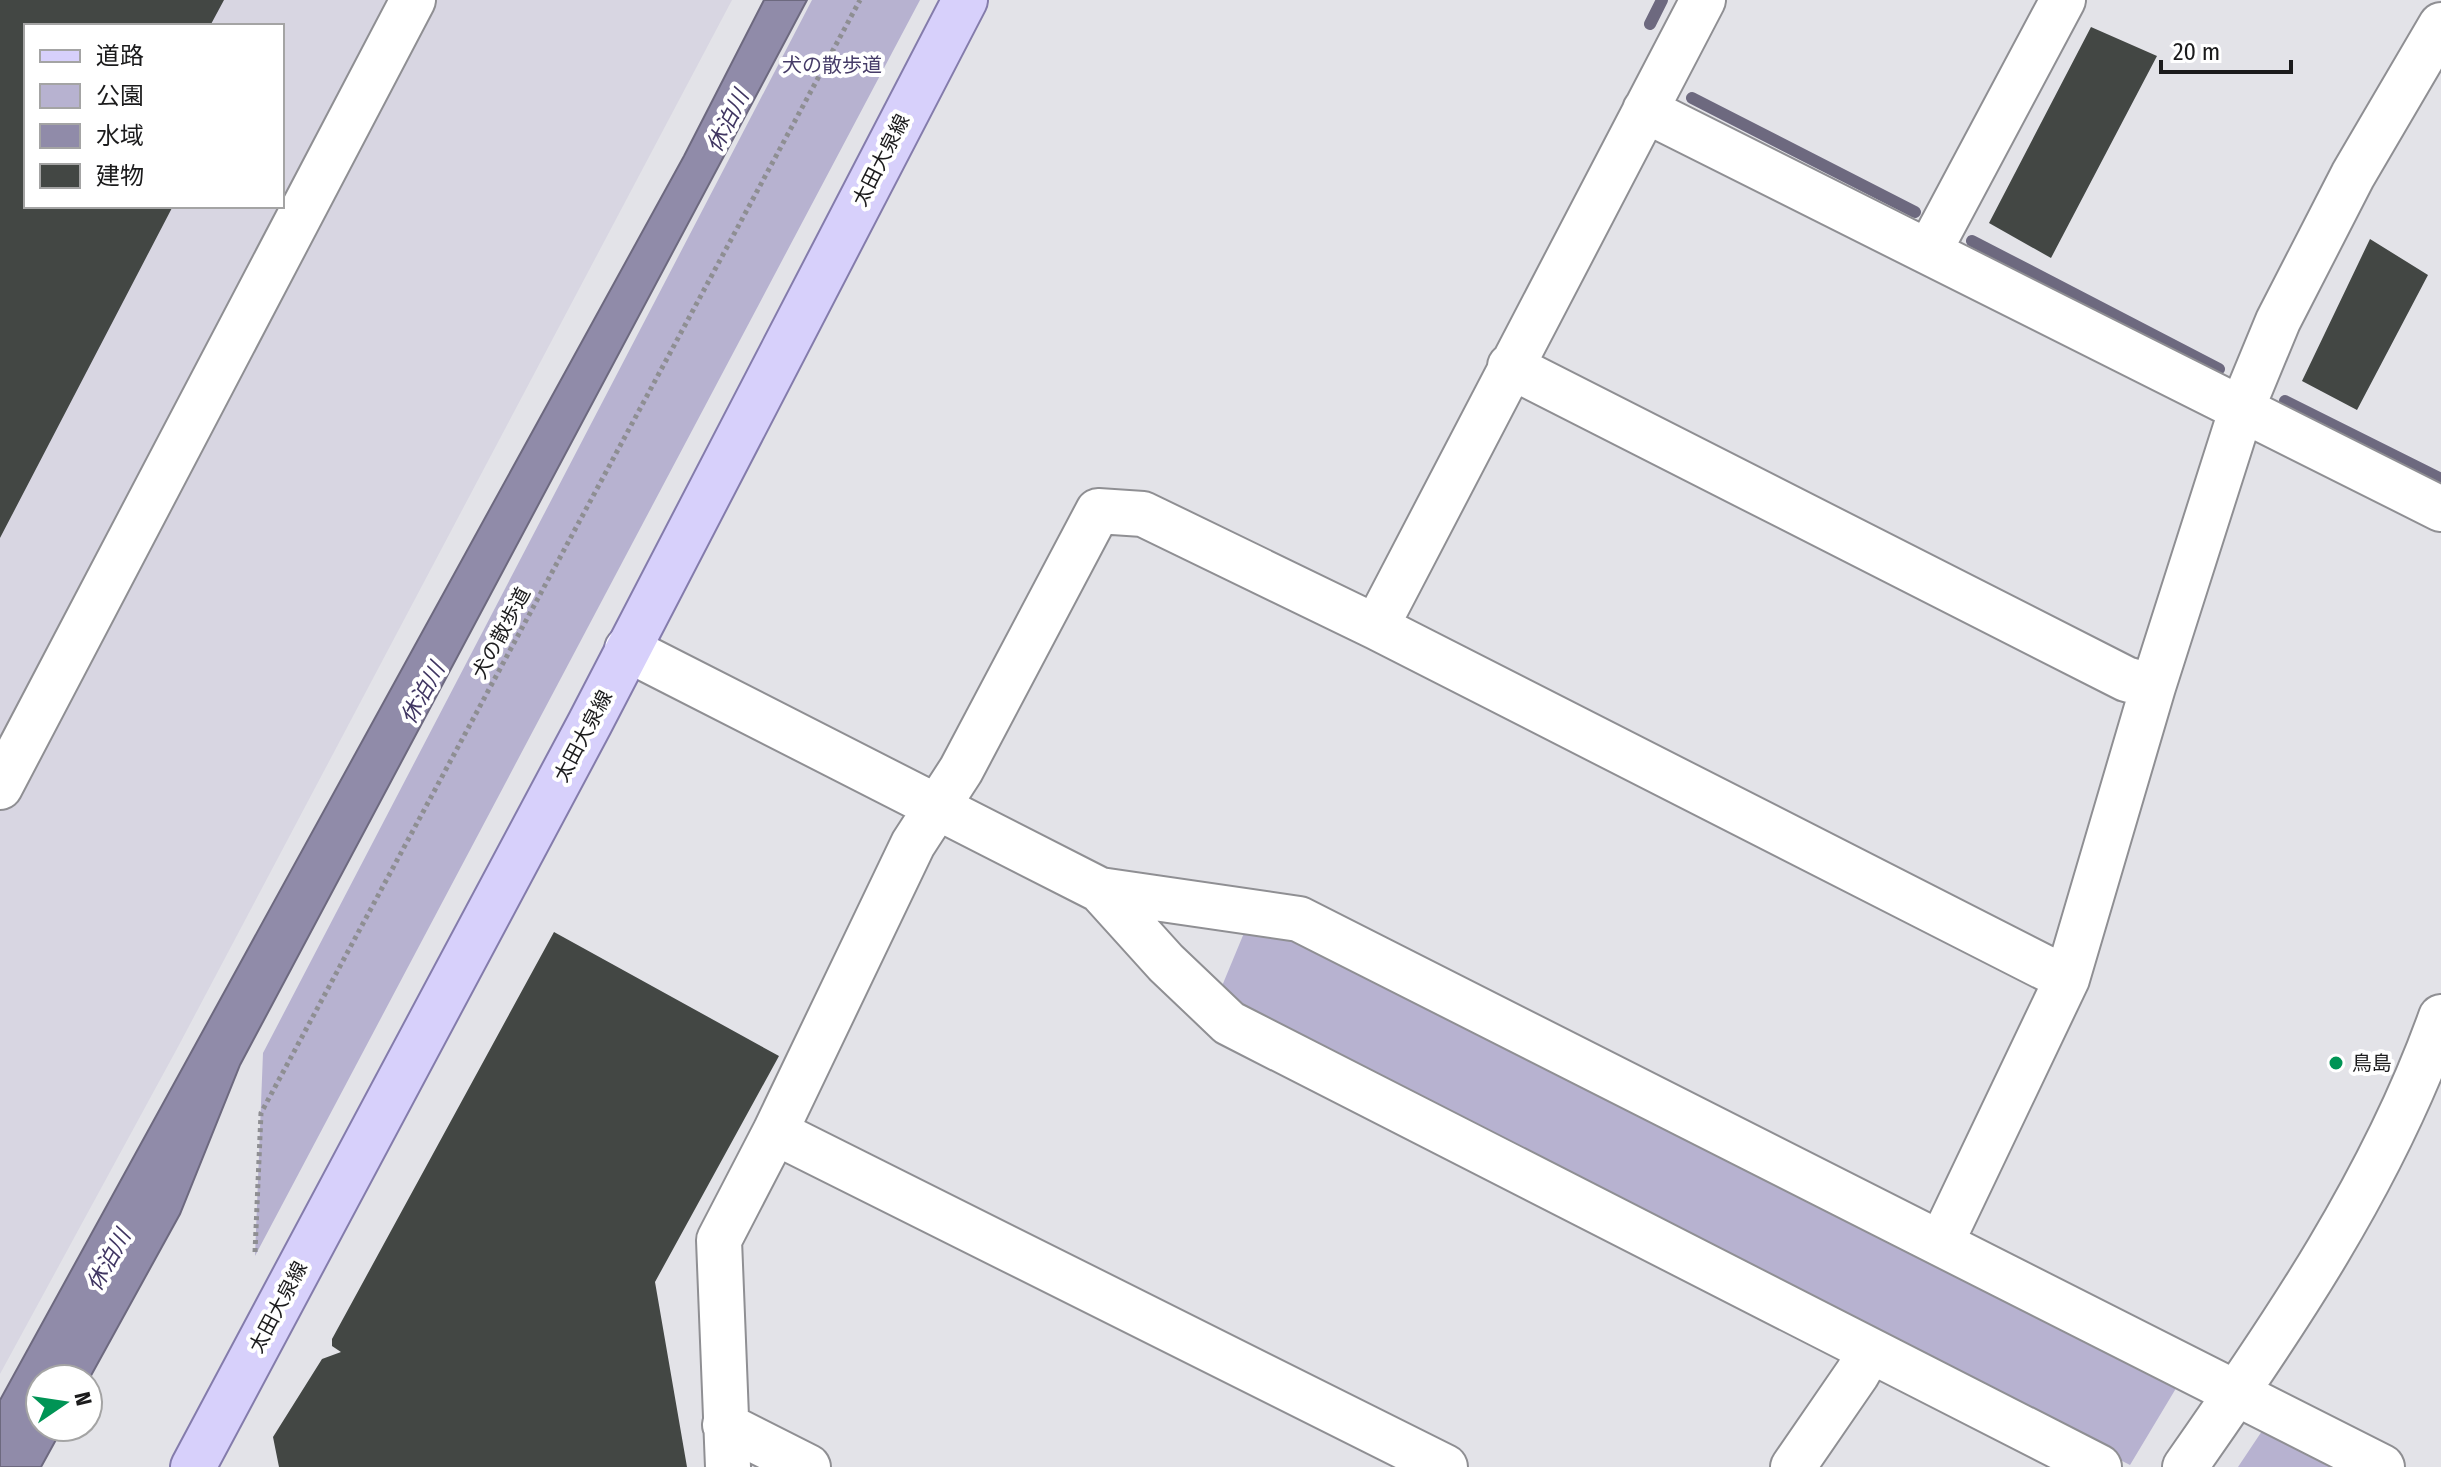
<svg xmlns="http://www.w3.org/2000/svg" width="2441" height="1467" viewBox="0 0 2441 1467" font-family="'Fira Sans Condensed','Noto Sans JP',sans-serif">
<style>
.built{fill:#d8d6e2;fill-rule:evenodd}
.green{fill:#b7b2d0}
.water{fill:#908ba9;stroke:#6d697f;stroke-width:2}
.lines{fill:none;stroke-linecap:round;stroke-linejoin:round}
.stream{stroke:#6d697f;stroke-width:12}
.building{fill:#434744}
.minor-casing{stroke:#8f8f93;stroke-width:48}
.major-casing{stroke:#847cab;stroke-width:48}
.path{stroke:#8e8e92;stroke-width:5;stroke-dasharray:4 4;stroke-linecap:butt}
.minor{stroke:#fff;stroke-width:44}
.major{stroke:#d7d0fb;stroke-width:44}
.poi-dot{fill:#009455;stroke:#fff;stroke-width:3}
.labels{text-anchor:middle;stroke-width:8;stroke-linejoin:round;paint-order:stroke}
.park-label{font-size:20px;fill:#463c68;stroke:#fff}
.street-label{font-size:20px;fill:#1b1b1c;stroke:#fff}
.poi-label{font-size:20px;fill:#1b1b1c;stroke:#fff;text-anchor:start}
.water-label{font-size:22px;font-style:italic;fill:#403662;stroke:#fff}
</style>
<rect width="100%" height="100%" fill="#e3e3e8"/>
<path class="built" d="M0,0h732l-553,1045 -179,329zM26,26h256v180h-256z"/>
<path class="green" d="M812,0h108l-665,1256 8,-203z
M1244,933l47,3 890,444 -51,85 -836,-424 -40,-17 -32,-38z
M2266,1425l82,42h-110z"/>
<path class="water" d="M764,0h43l-567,1065 -60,149 -92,167v-2h-48v48h23l-22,40h-41v-67l684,-1244z"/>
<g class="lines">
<path class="stream" d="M1650,24l12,-24
M1692,98l223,114
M1972,241l247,128
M2285,401l156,78"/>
</g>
<path class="building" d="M0,0h224l-14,26h-184v180h147l-173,332z
M2091,27l66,29 -106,202 -62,-35z
M2370,239l58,36 -71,135 -55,-29z
M554,932l225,124 -124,226 32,185h-408l-6,-30 49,-78 19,-7 -9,-6v-7z"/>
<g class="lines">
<g class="minor-casing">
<path id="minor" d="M1645,110l796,399
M1929,251l134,-251
M1510,366l616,313 27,8
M1376,627l327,-627
M627,649l473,241 199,29 1083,548
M0,787l413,-787
M1100,890l66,73 63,60 870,444
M775,1132l670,335
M1941,1243l126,-264 86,-292 89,-279 36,-87 75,-146 88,-150
M725,1425l83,42
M728,1467l-9,-227 56,-108 138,-288 48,-74 137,-259 45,3 233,113 691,352
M1793,1467l64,-93 13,-23
M2185,1467c99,-141 198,-287 256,-450"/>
</g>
<g class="major-casing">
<path id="major" d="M193,1467l397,-744 375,-723"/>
</g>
<path class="path" d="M255,1252l6,-139 599,-1113"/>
<use href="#minor" class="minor"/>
<use href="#major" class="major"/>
</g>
<circle class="poi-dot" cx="2336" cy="1063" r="8"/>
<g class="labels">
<g class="park-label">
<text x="832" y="72">犬の散歩道</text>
</g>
<g class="street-label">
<text transform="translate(881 160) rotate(-63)" y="7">太田大泉線</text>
<text transform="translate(501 633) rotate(-62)" y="7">犬の散歩道</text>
<text transform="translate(583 736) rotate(-62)" y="7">太田大泉線</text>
<text transform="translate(278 1307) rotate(-62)" y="7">太田大泉線</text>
</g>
<g class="poi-label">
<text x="2352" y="1070">鳥島</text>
</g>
<g class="water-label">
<text transform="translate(727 121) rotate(-63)" y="8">休泊川</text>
<text transform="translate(422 693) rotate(-61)" y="8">休泊川</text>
<text transform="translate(108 1260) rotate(-61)" y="8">休泊川</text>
</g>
</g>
<rect x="24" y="24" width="260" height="184" fill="#ffffff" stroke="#a4a4a4" stroke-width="2"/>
<rect x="40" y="50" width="40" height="12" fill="#d7d0fb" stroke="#a4a4a4" stroke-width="2"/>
<text x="96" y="64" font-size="24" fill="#1b1b1c">道路</text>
<rect x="40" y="84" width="40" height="24" fill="#b7b2d0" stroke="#a4a4a4" stroke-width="2"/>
<text x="96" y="104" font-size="24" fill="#1b1b1c">公園</text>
<rect x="40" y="124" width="40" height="24" fill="#908ba9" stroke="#a4a4a4" stroke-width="2"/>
<text x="96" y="144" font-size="24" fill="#1b1b1c">水域</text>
<rect x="40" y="164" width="40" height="24" fill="#434744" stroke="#a4a4a4" stroke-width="2"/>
<text x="96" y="184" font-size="24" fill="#1b1b1c">建物</text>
<g transform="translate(64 1403) rotate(77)"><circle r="38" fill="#ffffff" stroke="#a4a4a4" stroke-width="2"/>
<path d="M0-6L14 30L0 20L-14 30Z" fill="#009455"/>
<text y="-12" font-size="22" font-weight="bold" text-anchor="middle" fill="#1b1b1c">N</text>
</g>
<path d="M2161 60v12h130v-12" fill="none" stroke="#1b1b1c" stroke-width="4"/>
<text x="2173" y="60" font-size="24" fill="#1b1b1c" stroke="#ffffff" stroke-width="6" paint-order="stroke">20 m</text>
</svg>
